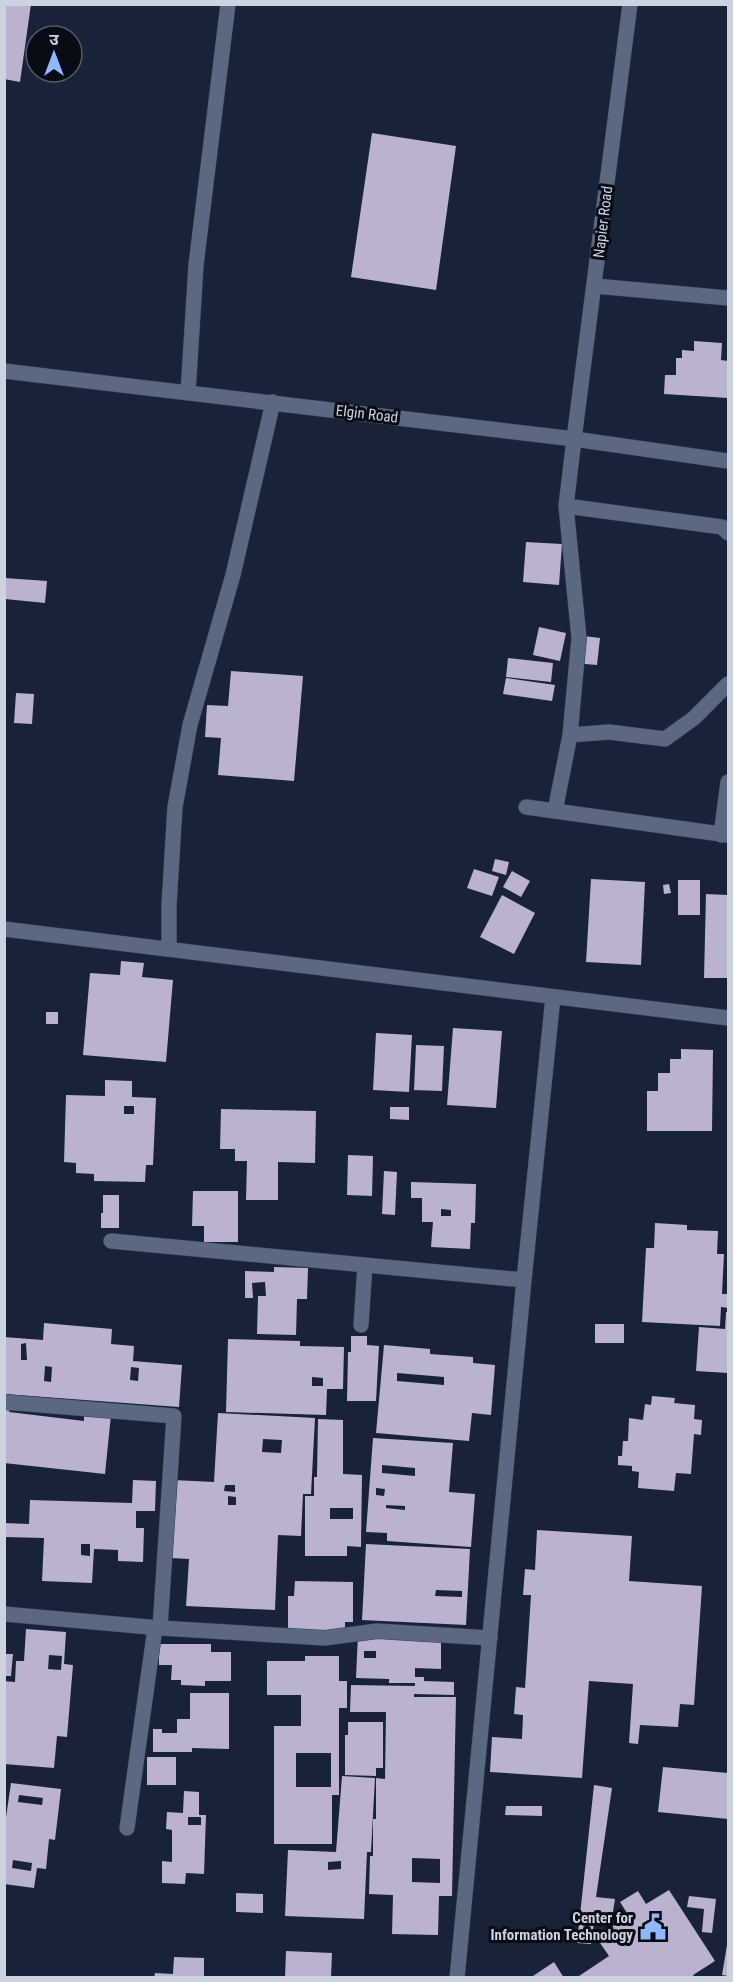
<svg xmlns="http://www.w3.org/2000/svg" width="733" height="1982" viewBox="0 0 733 1982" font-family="'Roboto Condensed','Noto Sans Devanagari',sans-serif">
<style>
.building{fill:#bbb2cf;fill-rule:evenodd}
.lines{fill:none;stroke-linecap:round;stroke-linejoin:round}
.street-casing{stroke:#383f50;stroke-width:16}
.secondary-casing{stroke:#383f50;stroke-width:16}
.street{stroke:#5b6881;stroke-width:15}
.secondary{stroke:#5b6881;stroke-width:15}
.labels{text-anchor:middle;stroke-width:6;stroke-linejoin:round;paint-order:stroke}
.street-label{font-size:15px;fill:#cbd2e0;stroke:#080c15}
.poi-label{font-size:15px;font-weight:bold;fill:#cbd2e0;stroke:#080c15;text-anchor:end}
</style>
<rect width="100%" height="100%" fill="#182337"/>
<path class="building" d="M4,4h27l-11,78 -16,-3z
M372,133l84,13 -20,144 -85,-13z
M694,341l28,2 -1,17 7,1v37l-64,-4 1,-19h11v-17h6v-8l12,1z
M526,542l36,2 -3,41 -36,-3z
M5,578l42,3 -2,22 -40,-4z
M539,627l27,6 -6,28 -27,-6z
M576,635l24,3 -3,27 -24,-2z
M508,658l45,5 -2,19 -45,-5z
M231,671l72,5 -9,105 -76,-6 3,-37 -16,-1 2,-32 21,1z
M506,678l49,7 -3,16 -49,-7z
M16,693l18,1 -2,30 -18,-1z
M495,859l14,3 -3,13 -14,-4z
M474,869l25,8 -7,19 -25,-8z
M512,871l18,10 -9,16 -18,-10z
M591,879l54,3 -4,83 -55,-3z
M678,880h22v35h-22z
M669,884l2,9 -7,1 -1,-9z
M706,894l22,1v83h-24z
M502,895l33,18 -21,41 -34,-17z
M121,961l23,2 -2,14 31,3 -7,82 -83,-7 7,-82 30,2z
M46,1012h12v12h-12z
M453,1028l49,3 -6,77 -49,-3z
M376,1033l36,2 -3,57 -36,-2z
M416,1045l28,1 -2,45 -28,-1z
M681,1049l32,1 -1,81h-65v-40h11v-18h12v-14h11z
M105,1080l27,1v16l24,1 -3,67h-7l-1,17 -51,-1v-7l-18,-1v-10l-12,-1 2,-67 39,1zM124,1106h10v8h-10z
M390,1107h19v13l-19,-1z
M221,1109l95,2 -1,52 -37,-1v38h-32l1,-39h-12v-12h-15z
M348,1155l25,1 -1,40 -25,-1z
M384,1171l13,1 -2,43 -13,-1z
M411,1182l65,2 -1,39h-4l-1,26 -39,-2 2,-25h-11v-24h-11zM441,1209l10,1v6h-10z
M193,1191h45v51h-34v-16h-12z
M103,1195h16v33h-18v-15h2z
M655,1223l32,2v5l31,1 -1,23h7l-2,40h6v14l-7,-1 -1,19 -78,-4 4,-74h8z
M274,1267l34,1 -1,31h-10l-1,36 -39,-1 1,-38h8l-1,-14 -13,1 1,15h-8v-27l29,1z
M726,1312h2v61l-32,-2 3,-44 26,2z
M44,1323l68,6 -1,15 23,2 -1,15 49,4 -3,42 -175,-13v-57l39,3zM26,1343l1,17h-6v-16zM45,1366l7,1 -1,15 -7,-1zM131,1367l8,1 -1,13 -8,-1z
M595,1324h29v19h-29z
M351,1336h16v9l12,1 -3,55h-29l1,-49h3z
M228,1339l72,2v5l44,1 -1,42h-16l-1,26 -100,-3zM312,1377l11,1v8h-11z
M384,1345l46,4v5l43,3v6l22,2 -4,50 -19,-2 -3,28 -93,-8zM397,1373l47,4v8l-47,-4z
M652,1396l23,2 -1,5 21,2 -1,14 8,1 -1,15 -7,-1 -3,40 -15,-1 -2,18 -36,-3 1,-16 -7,-1v-5l-14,-1v-9h4l1,-15h5l1,-23 14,2 2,-16 6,1z
M4,1407l6,1 -1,4 75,9v-9l27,3 -6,59 -101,-11z
M218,1413l97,5 -4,76h-8l-2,42 -23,-1 -3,75 -89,-4 3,-47 -19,-1 3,-78 41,2zM263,1439l19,1 -1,13 -19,-1zM225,1485h10v7l-11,-1zM228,1496l8,1v8h-8z
M318,1419l25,1v54l19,1 -1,72 -14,-1v10h-42v-60h9v-19h3zM330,1508h23v11h-23z
M373,1438l80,5 -4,49 26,2 -4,53 -84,-6v-8l-21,-1zM382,1465l33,3v8l-33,-3zM376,1488l9,1 -1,7 -8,-1zM386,1505l19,1v4l-19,-2z
M133,1480l23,1 -1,30h-19v17h8l-1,34 -25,-1v-11l-24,-1 -2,34 -50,-2 2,-43 -40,-1v-14l25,1 1,-24 102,3zM81,1544h9v12l-9,-1z
M537,1530l95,6 -3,45 73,5 -8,119 -14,-1 -2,23 -38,-2 -2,19 -9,-1 4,-59 -44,-3 -7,97 -92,-6 2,-35 30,2 1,-24 -9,-1 2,-27 9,1 6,-93h-8l2,-26 10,1z
M366,1544l104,5 -4,76 -104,-5zM436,1590l26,1v6l-27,-1z
M295,1581l58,1v40h-8v11l-57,-1v-36h6z
M26,1629l40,3 -2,32 9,1 -6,72 -10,-1 -3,32 -50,-4v-83l11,1 1,-21h8zM49,1655l13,1 -1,14 -13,-1z
M358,1634l60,2v5l23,1v27l-26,-1v9h9v4l30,1v13l-40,-1v3h42l-4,199h-13l-1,39 -46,-1 1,-39 -24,-1 1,-38h3v-37h3v-41l9,1 1,-67h-36l1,-27 64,1v-3h-26v-4l-33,-1zM364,1651h12v7h-12zM412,1858l28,1v24l-28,-1z
M159,1644h52v8h20v29h-26v5l-24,-1v-5h-10l1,-15h-13z
M4,1654h9l-2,22h-7z
M305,1656h34v25h8v27h-8v87h-7v49h-58v-118h27v-31h-34v-34h38zM296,1753h35v34h-35z
M190,1693h39v56l-37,-1v4h-39v-23h9v4h15v-14h13z
M348,1722h35v46h-7v8l-31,-1v-40h3z
M147,1757h29v28h-29z
M663,1767l65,6v46l-70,-7z
M342,1776l33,2 -4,74h-4l-3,67 -79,-3 3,-66 48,2zM341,1861v8l-13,1v-8z
M11,1783l50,6 -6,51 -6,-1 -3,30 -9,-1 -3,20 -30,-4v-53zM19,1795l24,3 -1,7 -24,-3zM13,1860l19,3 -1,8 -19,-3z
M594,1785l18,3 -16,109 19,2 -3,19 -17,-2 -4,28 -14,-1z
M184,1791l15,1v23h7l-2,59 -18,-1 -1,11 -23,-1v-22l10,1v-32l-6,-1 1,-17 16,1zM188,1817h13v8h-13z
M506,1806h36v10l-37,-1z
M669,1890l46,71 -22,14 2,3h-119l33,-22 -13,-19 33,-21 -9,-14 18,-11 8,13z
M236,1893l27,1v19l-27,-1z
M689,1896l27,3 -4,34 -10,-1 2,-23 -17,-2z
M727,1945h1v31l-6,-1z
M286,1951l46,2 -1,25h-46z
M174,1957l30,1v20h-50l1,-5 18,1z
M554,1962l10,16h-34z"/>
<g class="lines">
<g class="street-casing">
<path id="street" d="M595,286l133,12
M188,393l8,-128 32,-261
M574,439l-8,67 156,21 6,6
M566,506l13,132 -9,97
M526,807l202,28
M555,811l15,-76 39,-3 56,7 29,-21 34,-34
M721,835l7,-53
M4,929l724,89
M169,949v-44l6,-98 15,-82 43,-150 40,-173
M111,1241l413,39
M361,1325l4,-60
M4,1402l170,14 -14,212
M4,1614l156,14 165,10 52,-7 113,7
M127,1828l28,-200
M457,1978l67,-698 29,-283"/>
</g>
<g class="secondary-casing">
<path id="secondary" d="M4,371l570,68 154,22
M574,439l56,-435"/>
</g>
<use href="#street" class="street"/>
<use href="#secondary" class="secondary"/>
</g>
<defs>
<g id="civic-bare" transform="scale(2.07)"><path d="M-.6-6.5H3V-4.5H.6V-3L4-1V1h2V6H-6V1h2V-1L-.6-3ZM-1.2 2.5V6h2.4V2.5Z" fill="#90b8fd" stroke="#080c15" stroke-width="2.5" paint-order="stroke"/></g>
</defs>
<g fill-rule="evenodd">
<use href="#civic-bare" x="653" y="1927"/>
</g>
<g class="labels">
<g class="street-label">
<text transform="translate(603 222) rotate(-83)" y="5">Napier Road</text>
<text transform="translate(367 414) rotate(7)" y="5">Elgin Road</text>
</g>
<g class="poi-label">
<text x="633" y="1923">Center for<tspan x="633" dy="17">Information Technology</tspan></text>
</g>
</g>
<rect width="733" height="1982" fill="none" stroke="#cbd2e0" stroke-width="12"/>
<g transform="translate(54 54)"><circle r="28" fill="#080c15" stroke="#565b66" stroke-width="1.5"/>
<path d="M0-4.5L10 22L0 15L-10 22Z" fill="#90b8fd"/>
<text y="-9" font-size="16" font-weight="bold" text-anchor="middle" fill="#cbd2e0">उ</text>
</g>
</svg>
